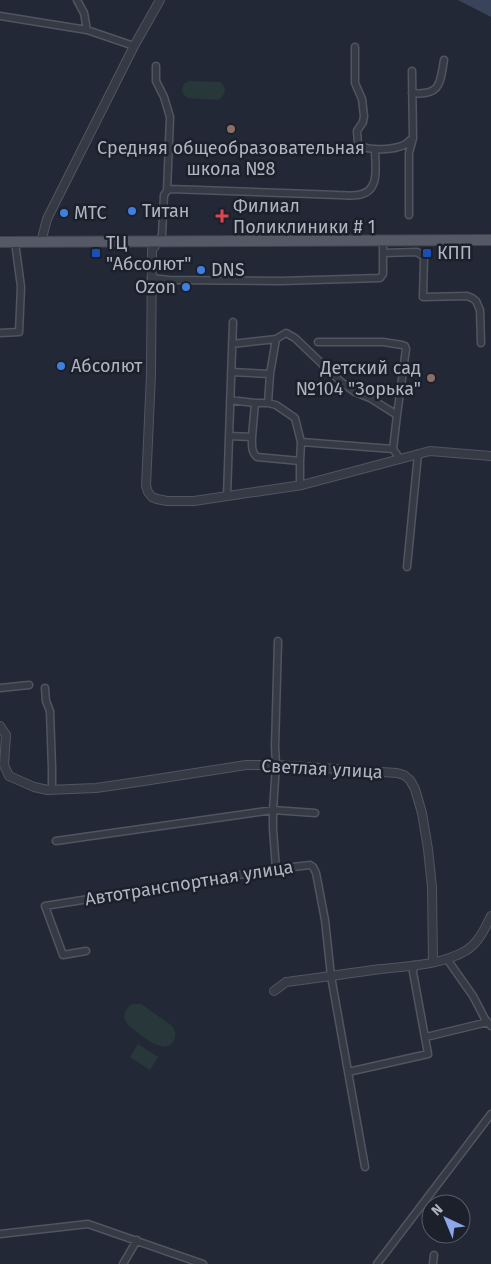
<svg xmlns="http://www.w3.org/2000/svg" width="491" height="1264" viewBox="0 0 491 1264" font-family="'Fira Sans',sans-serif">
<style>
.green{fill:#28383a}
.water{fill:#39445c}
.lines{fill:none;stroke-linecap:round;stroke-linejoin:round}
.minor-casing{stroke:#505560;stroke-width:9}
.tertiary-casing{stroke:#505560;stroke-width:10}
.primary-casing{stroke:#3f444f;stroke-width:12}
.minor{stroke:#363a45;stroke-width:6}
.tertiary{stroke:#363a45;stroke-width:8}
.primary{stroke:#545965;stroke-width:10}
.education-dot{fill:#8d6e63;stroke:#1b202a;stroke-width:2}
.shop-dot{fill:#3f7fe0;stroke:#1b202a;stroke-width:2}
.health-dot{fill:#e0444e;stroke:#1b202a;stroke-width:2}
.transit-dot{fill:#1a4fb4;stroke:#1b202a;stroke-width:2}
.labels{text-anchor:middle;stroke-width:5;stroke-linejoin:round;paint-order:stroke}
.poi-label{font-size:18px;fill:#b0b5c2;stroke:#1b202a;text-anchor:start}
.street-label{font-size:18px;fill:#b0b5c2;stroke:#1b202a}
</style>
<rect width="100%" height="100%" fill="#222835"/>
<path class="green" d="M189,81l31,1c7,5 6,14 -2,18l-30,-2 -5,-4c-2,-6 0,-11 6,-13z
M132,1004h9l30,21c4,4 6,9 3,15 -9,18 -35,-7 -45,-14 -7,-7 -6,-16 3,-22z
M138,1044l20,13 -8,13 -20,-13z"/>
<path class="water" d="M458,0h33v17z"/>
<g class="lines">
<g class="minor-casing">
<path id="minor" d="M77,0l7,13 3,17
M0,16l87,14 47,16
M355,47v36l7,16 2,17 -1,6 -6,9 1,13c10,8 37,6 48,0 2,-2 4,-4 7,-6
M156,66v15l8,16 6,20 -3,74
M412,93c29,3 28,-10 32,-33
M409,215v-62l4,-15 -1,-67
M383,240v13l34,-1 7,5 -1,40 44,-1 5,2 4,3 4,9 1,33
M158,242l4,-7 2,-40 3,-4 3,-2 168,6c6,0 13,1 20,0 23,-3 17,-29 17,-46
M151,278l18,2 112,1 99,-3 3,-4v-21
M0,333l19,-1 2,-45 -6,-45
M318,342h65l19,3 3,1 1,3 -9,66
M232,344l44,-5 10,-6 9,5 46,44 14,10 15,6 27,17 -4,34
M231,372l39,2
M230,400l25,3h13l8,2 19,13 6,24 92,7 7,10
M268,403l2,-29 6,-35
M229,436l23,1 3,-34
M252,437c0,8 -1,15 5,20l43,4
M300,485v-24l1,-19
M227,496l6,-174
M407,567l11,-113
M0,688l29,-3
M45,688l1,13 4,10 2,57v22
M56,841l217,-31 42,3
M276,869l-3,-40v-19l3,-45 -1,-18 3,-106
M86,951l-23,4 -18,-49 231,-37 34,-4 3,2 3,6 9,47 6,56 34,191
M447,959l26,37 12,23 6,7
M426,1037l62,-15
M348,1072l80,-18 -15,-82 1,-7
M0,1234l88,-10 115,40
M123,1264l14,-24
M377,1264l114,-150
M433,1264l1,-9"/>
</g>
<g class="tertiary-casing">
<path id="tertiary" d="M41,242l6,-23 87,-173 26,-46
M158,242l-6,8 -1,124 -5,112 2,6 4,5 5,2 10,2h27l108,-16 128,-34 61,5
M0,726l6,9 -2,30 5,11 25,11 14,3 23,-1 25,-1 48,-7 102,-16h30l121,8 7,2 6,5 5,9 7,24 6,36 4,38 1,75
M274,991l12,-9c32,-4 64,-9 95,-13 29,-3 61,-4 86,-19 12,-8 18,-22 24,-34"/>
</g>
<g class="primary-casing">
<path id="primary" d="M0,242l491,-2"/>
</g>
<use href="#minor" class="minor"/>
<use href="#tertiary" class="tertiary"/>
<use href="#primary" class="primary"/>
</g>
<g class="education-dot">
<circle cx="231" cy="129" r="5"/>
<circle cx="431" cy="378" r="5"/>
</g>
<g class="shop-dot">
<circle cx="132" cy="211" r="5"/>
<circle cx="64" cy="213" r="5"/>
<circle cx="201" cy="270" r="5"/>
<circle cx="186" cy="287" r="5"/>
<circle cx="61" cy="366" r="5"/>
</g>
<path class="health-dot" d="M219.5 208.5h5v5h5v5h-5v5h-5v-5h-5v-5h5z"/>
<g class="transit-dot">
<rect x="91" y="248" width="10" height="10" rx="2.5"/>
<rect x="422" y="248" width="10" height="10" rx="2.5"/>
</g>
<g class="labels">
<g class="poi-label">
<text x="231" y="154" text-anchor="middle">Средняя общеобразовательная<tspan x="231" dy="21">школа №8</tspan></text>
<text x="233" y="212">Филиал<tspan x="233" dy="21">Поликлиники # 1</tspan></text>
<text x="142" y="217">Титан</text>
<text x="74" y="219">МТС</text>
<text x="106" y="249">ТЦ<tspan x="106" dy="21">"Абсолют"</tspan></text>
<text x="437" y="259">КПП</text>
<text x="211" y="276">DNS</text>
<text x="176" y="293" text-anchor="end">Ozon</text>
<text x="71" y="372">Абсолют</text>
<text x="421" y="374" text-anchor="end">Детский сад<tspan x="421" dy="21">№104 "Зорька"</tspan></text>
</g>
<g class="street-label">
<text transform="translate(322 769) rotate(3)" y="6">Светлая улица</text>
<text transform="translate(189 883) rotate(-9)" y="6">Автотранспортная улица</text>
</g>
</g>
<g transform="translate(446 1219) rotate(316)"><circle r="24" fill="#1b202a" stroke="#575c67"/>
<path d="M0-4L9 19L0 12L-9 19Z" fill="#8ca7eb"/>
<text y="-8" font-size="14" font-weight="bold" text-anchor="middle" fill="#b0b5c2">N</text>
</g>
</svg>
